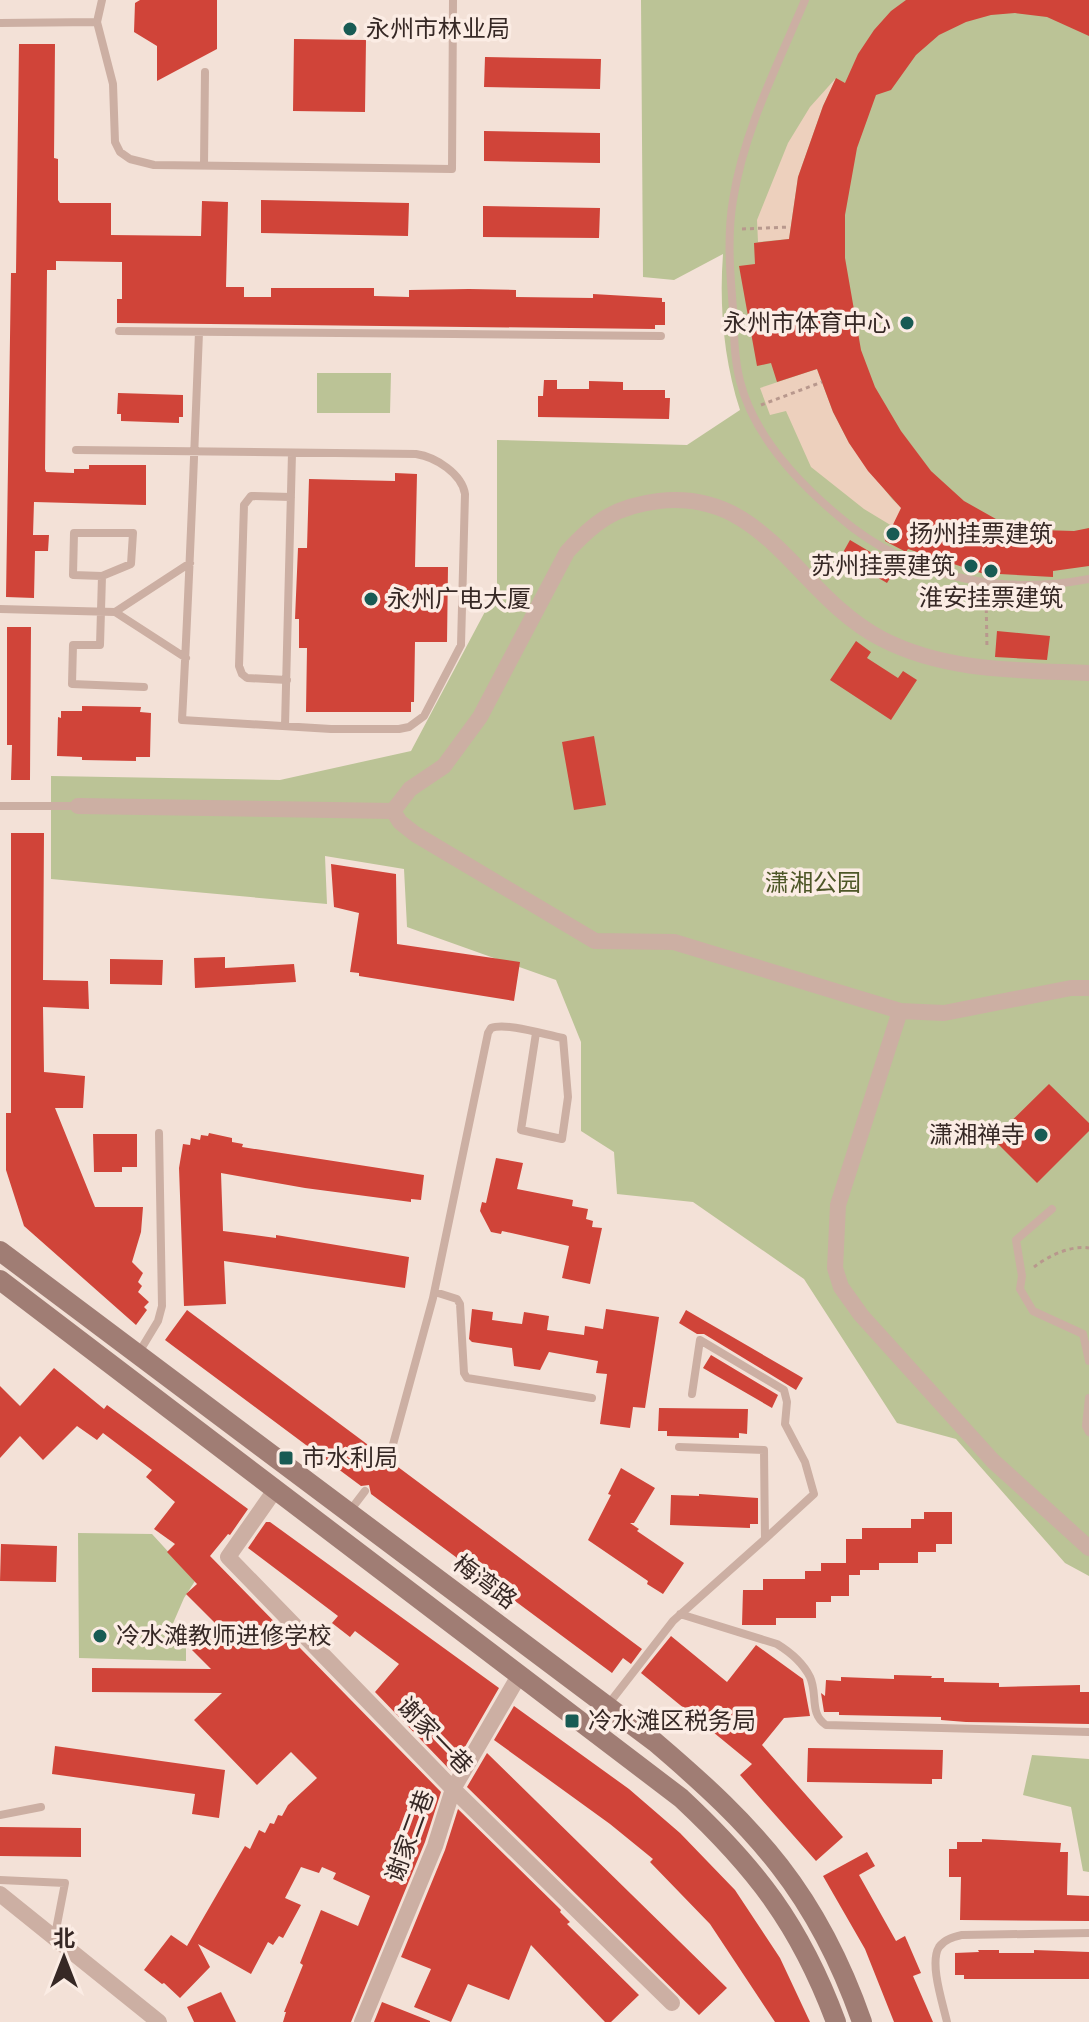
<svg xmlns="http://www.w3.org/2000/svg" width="1089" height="2022" viewBox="0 0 1089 2022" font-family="Quicksand,'Noto Sans SC',sans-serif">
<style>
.green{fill:#bbc396}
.plaza{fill:#edd0bd}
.building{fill:#d04439}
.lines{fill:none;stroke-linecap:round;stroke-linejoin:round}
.path{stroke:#b8988d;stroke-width:3;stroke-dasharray:4 4;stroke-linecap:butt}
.lane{stroke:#ccafa3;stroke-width:8}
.street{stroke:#ccafa3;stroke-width:16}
.secondary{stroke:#a07d74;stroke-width:20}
.poi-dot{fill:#185b54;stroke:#fbece4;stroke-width:3}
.labels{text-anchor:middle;stroke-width:7;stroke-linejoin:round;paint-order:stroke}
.poi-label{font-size:24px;fill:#362825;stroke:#fbece4;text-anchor:start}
.park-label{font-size:24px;fill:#4d5627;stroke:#fbece4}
.street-label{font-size:24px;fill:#362825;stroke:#fbece4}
</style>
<rect width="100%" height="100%" fill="#f3e1d7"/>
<path class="green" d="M641,0h448v1576l-24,-13 -109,-124 -59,-16 -93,-144 -111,-77 -76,-8 -3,-42 -33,-21v-89l-25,-62 -149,-53 -3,-58 -79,-13 2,48 -276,-25v-103l229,4 131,-29 86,-162v-149l190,5 53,-35c-16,-49 -21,-103 -17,-156l-49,26 -31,-3z
M317,373h74l-1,40h-73z
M78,1533l74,1 43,47 -11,17 -13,30 15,15v18l-107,-3z
M1032,1755l57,4v113l-6,-1 -12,-64 -48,-12z"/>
<path class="plaza" d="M836,78l-13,28 -25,71 -9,62 -31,3 -1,-22 31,-77 22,-36z
M817,369l16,43 16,31 43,56 28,26 -23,4 -33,-20 -53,-42 -25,-56 -16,4 -10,-27z"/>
<path class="building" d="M140,0h77v49l-60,32v-35l-23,-14 1,-29z
M906,0h183v36l-42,-19 -32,-4 -24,2 -25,7 -27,13 -23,20 -25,35 -15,5 -19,53 -12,67v43l16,92 14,37 26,44 30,40 33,30 39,22 37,7 34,1 15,-3v38l-36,5v6l-72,-4 -73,-24 -2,3 -21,-11 16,-33 -33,-37 -19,-28 -16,-31 -16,-43 -40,13 -6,-19 -14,3 -18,-100 16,-2 -1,-21 35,-4 9,-62 25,-71 13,-28 9,5 13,-29 16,-24 17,-19z
M294,39l72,1 -1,72 -72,-1z
M19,44h36l-1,114 4,1v41l2,3h51v32l90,1 1,-35 26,1 -2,85h18v10h27v-9h103v8l35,1v-7l60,-1 47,1v7l77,1v-4l69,4v4h3v23h-10v4l-538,-6v-24h5v-37l-66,-1v9h-9l-2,199 1,3 28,1v-4h15v-4h57v40l-112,-3 -1,33h16l-1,16h-13l-1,47 -28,-1 5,-324h5z
M485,57l116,2 -1,30 -116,-2z
M484,131l116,2v30l-116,-2z
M261,200l148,3 -1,33 -147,-3z
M483,206l117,2 -1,30 -116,-1z
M544,380h13v9h32v-8l34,1v8h42v8h5l-1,21 -131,-2v-21h5z
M118,393l65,2v22h-4v6l-58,-2v-7h-4z
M395,473l22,1 -2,93h33l-1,75h-32l-1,60h-3v10h-105l1,-64h-8v-29h-4l3,-71h9l2,-69 86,2z
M850,540l27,16 2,-3 20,11 -12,19 -46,-27z
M7,627h24l-1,153h-19l1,-35h-5z
M997,631l53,5 -3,24 -52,-3z
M856,641l15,11 -4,6 31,20 5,-7 14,9 -26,40 -61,-40z
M82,706l59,1 -1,5 11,1 -1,44h-14v4l-54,-1v-3l-25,-1 1,-39 3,1v-7h21z
M594,736l12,69 -32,5 -12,-68z
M11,833h33l-1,147 45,1 1,28 -46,-2 1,65 41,4 -2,32h-28l40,99h48l-2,25 -9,30 11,11 -5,9 4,4 -4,6 11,10 -5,5 3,3 -11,15 -112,-99 -18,-56v-57h5z
M331,864l65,10 1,70 123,18 -6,39 -155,-25v-3l-9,-1 9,-59 -25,-6z
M225,957v11l69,-4 2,18 -101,6 -1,-30z
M110,959l53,1 -1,25 -52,-1z
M1049,1084l40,39v8l-52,52 -44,-44z
M209,1133l23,5v4l11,2 -1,3 182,28 -3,25 -10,-1v3l-106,-14 -84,-15 2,58 53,7v-3l133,22 -4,31 -181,-27 2,43 -42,2 -5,-138 4,-24 7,1 1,-7 9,2 1,-5 7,1z
M93,1134h44v33h-15v5h-28z
M496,1158l27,5 -6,26 56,11 -1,6 16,3 -2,10 7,2 -1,6 10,1 -12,56 -28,-6 7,-32 -67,-15 -1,3 -10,-2 -11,-21 2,-9 4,1z
M472,1309l21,3 -1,8 30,4 2,-12 25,4 -2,14 37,5 1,-9 18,3 3,-20 53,8 -14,91 -12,-1 -3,21 -30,-4 7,-50 -11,-1 2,-12 -49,-9 -9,18 -26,-4 -2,-18 -40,-6 -3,-3z
M187,1310l196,146 2,8h9l248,185 -11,15 -8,-6 -11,15 -241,-179 -2,-9 -8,1 -196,-146z
M686,1310l117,68 -7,12 -92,-56h-7l-18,-11z
M711,1355l67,40 -6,13 -69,-40z
M54,1368l50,41 3,-4 141,104 -18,26 -2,-1 -18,22 231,236 -16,50 -74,180h-68l3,-10h-2l19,-47 -3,-2 21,-53 37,16 12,-30 -37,-17 3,-6 -14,-6 -3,6 -18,-6 -16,31 16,7 -18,33 -4,-2 -6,9 -5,-3 -17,32 -53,-30 12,23 -30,31 -16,-15 -2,1 -18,-14 27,-35 16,11 58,-100 5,3 9,-19 6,3 5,-10 4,1 4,-9 4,1 6,-11 29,-27 -26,-26 -34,33 -63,-65 28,-27 -130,-1v-24l119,1 -19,-19 25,-25 -31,-31 11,-10 -30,-32 8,-8 -21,-15 21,-27 -29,-25 6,-7 -49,-37 -6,7 -20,-14 -34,34 -23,-24 -20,22v-72l20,20z
M659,1408l89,1 -1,25 -8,-1v5l-72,-2v-5h-9z
M621,1468l34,20 -21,35h-4l9,6 -2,2 47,32 -21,31 -16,-10 1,-3 -60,-41 23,-45 -3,-1z
M699,1494l59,4v26h-8v4l-80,-3 1,-30 28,1z
M924,1512h28v32h-16v8h-18v11h-39v7h-19v5h-11v21h-18v6h-15v16h-40v7h-34l1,-35h20v-11h42v-8h16v-8h25v-24h16v-11h49v-9h13z
M266,1522h4l229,166 -48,83 -76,-79 24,-28 -44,-33 -5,6 -18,-14 6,-7 -90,-68z
M1,1544l56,2 -1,36 -56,-1z
M671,1636l56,46 29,-37 47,34 7,37 -26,2 -22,27 81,92 -27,24 -76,-86 12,-11 -111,-91z
M894,1675l38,1 -1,2h13v4l55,1v4l81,-2v7h9v32l-123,-2 -25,-2v-3l-102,-2v-3h-15l-3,-19 4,3 1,-16 15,1v-4l53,2z
M514,1706l115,83 51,44 55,57 45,68 30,64h-35l-65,-98 -60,-62 3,-3 -43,-35 -116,-84z
M55,1746l170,24 -6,48 -27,-4 3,-20 -143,-20z
M808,1748l135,2 -1,29h-10v5l-125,-2z
M487,1753l240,235 -28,27 -232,-228z
M458,1809l103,101 -1,2 10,10 -3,2 72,71 -28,27h-6l-74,-77 -22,55 -41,-16 -17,38 -37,-15 17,-38 -30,-12 44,-107z
M0,1827l81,1v29l-81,-1z
M982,1839l79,4 -1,9h8l-1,43 22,1v25l-129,-1 1,-43h-12v-28h8v-7h25z
M867,1852l8,14 -16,9 37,66 9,-5 16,37 -8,3 20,46h-39l-29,-73 -42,-73z
M978,1950h21v3h35v-3l55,2v27h-125v-4h-9v-22l24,-1z
M221,1992l15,30h-42l-7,-15z
M382,2002l48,19v1h-56z"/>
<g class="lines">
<path class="path" d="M742,229l48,-2
M761,405l61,-23
M986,593l1,56
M1034,1267c14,-11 37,-22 55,-19"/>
<path class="lane" d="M102,0l-5,22 16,62 2,58 5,10 10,7 24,6 298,4 1,-169
M805,0c-27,64 -61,130 -72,200 -6,36 -3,72 0,109 1,24 1,49 7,72 15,60 66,110 113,147 68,51 152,67 236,51
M0,23l97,-1
M204,165l1,-93
M119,331l542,5
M76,450l340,4c20,3 46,20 49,40l-4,151 -37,71 -15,11 -10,2h-68l-149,-9c7,-129 12,-259 17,-388
M102,576l29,-12 2,-31h-59l-1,42 29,1 -2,69h-27l-1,39 72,3
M0,609l115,3 75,-49
M115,612l71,46
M287,680l-40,-2 -5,-4 -3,-8 5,-161 7,-9 40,1
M285,726l7,-273
M0,806h78
M1052,1209l-36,31 6,36 -2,13 13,22 50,23 6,27
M435,1292l22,7 3,5 4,69 3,5 125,20
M138,1354l20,-33 4,-15 -3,-173
M692,1394l8,-54 84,50 3,12 -2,22 20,38 9,32 -49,45
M1089,1398l-3,28 3,6
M389,1459l44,-161 55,-265 3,-5c15,-6 55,7 72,10l5,59 -6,42 -41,-9 15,-97
M349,1512l16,-21
M680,1614l97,30c13,8 26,19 33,33 8,17 -1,37 16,48l263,7
M607,1706l66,-85 92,-82 -1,-89 -85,-3
M0,1815l41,-8
M0,1880l65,3 -11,57
M947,2022c-4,-18 -18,-59 -8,-75 6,-8 15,-10 23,-12l127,-2"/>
<path class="street" d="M78,806l315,5 17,-22 34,-23 36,-49 87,-165c28,-31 49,-46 92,-51 108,-12 138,94 223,138 64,33 136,31 207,34
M393,811l7,11 15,12 180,107 79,1 226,69
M1089,988h-18l-127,25 -44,-2 -62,194 -3,63 6,19 20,28 132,146 96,87
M275,1490l-47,67 225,232 219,214
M0,1894l159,128
M362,2022l73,-176 18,-57 67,-115"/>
<path class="secondary" d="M0,1251l655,491c101,86 162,151 207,280
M0,1280l681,518c75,70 119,127 155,224"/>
</g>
<g class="poi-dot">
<circle cx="350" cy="29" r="8"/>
<circle cx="907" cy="323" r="8"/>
<circle cx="893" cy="534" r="8"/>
<circle cx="971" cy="566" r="8"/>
<circle cx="991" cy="571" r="8"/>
<circle cx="371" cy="599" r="8"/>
<circle cx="1041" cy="1135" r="8"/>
<rect x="278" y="1450" width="16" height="16" rx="4"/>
<circle cx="100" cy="1636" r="8"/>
<rect x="564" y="1713" width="16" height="16" rx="4"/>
</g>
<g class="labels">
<g class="poi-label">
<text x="366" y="37">永州市林业局</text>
<text x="891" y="331" text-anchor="end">永州市体育中心</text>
<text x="909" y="542">扬州挂票建筑</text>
<text x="955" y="574" text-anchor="end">苏州挂票建筑</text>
<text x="991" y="606" text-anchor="middle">淮安挂票建筑</text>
<text x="387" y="607">永州广电大厦</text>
<text x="1025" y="1143" text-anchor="end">潇湘禅寺</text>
<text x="302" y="1466">市水利局</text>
<text x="116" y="1644">冷水滩教师进修学校</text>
<text x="588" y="1729">冷水滩区税务局</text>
</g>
<g class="park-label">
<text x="813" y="891">潇湘公园</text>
</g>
<g class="street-label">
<text transform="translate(485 1582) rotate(37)" y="8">梅湾路</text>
<text transform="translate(435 1736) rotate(46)" y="8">谢家一巷</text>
<text transform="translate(410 1836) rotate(-70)" y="8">谢家二巷</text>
</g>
</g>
<g transform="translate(64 1958)" stroke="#fbece4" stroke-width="6" paint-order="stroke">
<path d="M0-6L14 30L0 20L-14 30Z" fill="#362825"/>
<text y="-12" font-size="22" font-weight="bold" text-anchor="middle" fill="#362825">北</text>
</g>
</svg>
